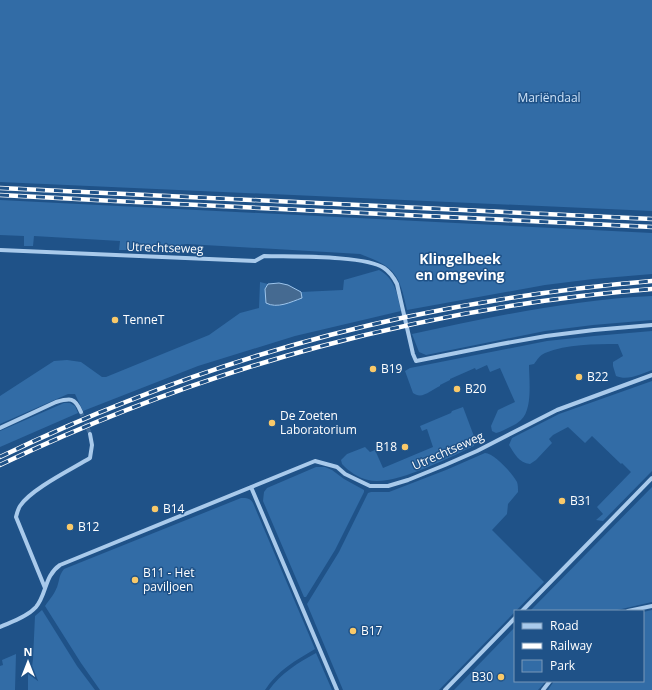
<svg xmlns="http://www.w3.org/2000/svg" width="652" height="690" viewBox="0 0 652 690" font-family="'Open Sans',sans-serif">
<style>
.green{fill:#326ca6}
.water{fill:#456a91;stroke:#9dc5ec}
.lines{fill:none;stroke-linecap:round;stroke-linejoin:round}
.minor-tunnel{stroke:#416c9a;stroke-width:4;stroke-dasharray:4 2;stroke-linecap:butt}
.minor{stroke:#a9caeb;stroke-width:4}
.rail-casing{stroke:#fff;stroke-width:4.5}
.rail{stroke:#1f5288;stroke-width:3;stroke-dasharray:9;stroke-linecap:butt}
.poi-dot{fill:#f9c969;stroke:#1f5288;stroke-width:1.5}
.labels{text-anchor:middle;stroke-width:3;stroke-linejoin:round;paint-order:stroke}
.park-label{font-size:12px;fill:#cee3f8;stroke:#1f5288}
.street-label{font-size:12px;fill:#fff;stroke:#1f5288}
.poi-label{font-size:12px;fill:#fff;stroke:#1f5288;text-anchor:start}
.quarter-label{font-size:14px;font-weight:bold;fill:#fff;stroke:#1f5288}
</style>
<rect width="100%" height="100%" fill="#1f5288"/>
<path class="green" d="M0,0h652v211l-652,-29z
M0,200l652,33v41l-59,5 -48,6 -138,25c-8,-36 -11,-43 -47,-56l-173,-10 -43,6h-25l1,-9 -86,-5 -1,10h-9v-10l-24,-1z
M379,270c17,9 18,25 22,41l-106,25 -97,30 -115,45 -8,-17h-7l-68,30v-28l54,-35 13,-1 14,2 21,15h4l103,-42 31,-22 19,-5 1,-26 8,2 -3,5 5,16 7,1 25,-8 -1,-6 42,-2 1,-10z
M652,296v24l-59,5 -48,6 -119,24 -7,-3 -7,-18c79,-17 158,-34 240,-38z
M652,331v39c-11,4 -24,11 -36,6l-3,-10v-4l10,-6 -5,-12c-24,0 -51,0 -73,9 -5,2 -8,7 -11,11l-5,1c0,14 4,44 -8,55 -3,3 -7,5 -11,7 -5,2 -9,5 -14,6l-4,-2 -1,-5 7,-16 17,-8 -15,-34 -10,4 -3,-7 -11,5 -1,-2 -25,11v1l-10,5v1c-9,4 -18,14 -27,7l-8,-22 5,-3 137,-27 47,-5z
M652,381v90l-49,50 -7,-1 7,-6 -6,-7 34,-35 -9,-9 -1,1 -29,-28 -7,7 -17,-16 -15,8 -4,4 3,4 -16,17 -6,4c-11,-1 -16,-11 -21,-19l3,-7 47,-24z
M64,403h6l5,3 3,7 -78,34v-16z
M463,407l12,32 -1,7c-24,11 -81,41 -106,34 -9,-2 -20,-9 -26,-16l-1,-4 6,-6 18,-7 5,5 5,-2 8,18 50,-21 -6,-18 -5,2 -2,-5 31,-13 1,-2z
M485,453c9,0 27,20 32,29 1,3 1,6 1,10l-10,12 -1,10 -15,16 52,52 -105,108h-96l-36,-86 32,-52 29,-59 3,-1h18l57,-22z
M316,467h9l7,3 12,9 20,11v2l-29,58 -29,47h-2l-41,-96 1,-9 3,-4z
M652,487v115l-39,9h-83z
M241,498c6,0 9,0 12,5l62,146c-19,11 -38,22 -50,41h-165l-19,-27 -36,-57c5,-7 11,-14 13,-22 2,-7 1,-8 6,-15z
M42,610l35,56 18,24h-67v-17l4,-6 1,-8 2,-43z
M652,610v80h-104l6,-9h89v-69z
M515,627v54h31l-8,9h-84z
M316,653l16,37h-63c12,-17 29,-27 47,-37z
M16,654l-1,36h-15v-24l3,-1 -1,-5z"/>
<path class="water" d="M279,283l9,2 13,7 1,6c-11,4 -25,11 -36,5l-1,-14 3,-5z"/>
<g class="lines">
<path class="minor-tunnel" d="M81,412l9,22"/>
<path class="minor" d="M0,250l255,11 9,-5c26,1 101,-1 120,12 6,4 10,10 13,16l16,70 3,7 85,-17 45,-8 48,-6 58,-5
M0,428l56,-26c14,-4 19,-5 25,10
M251,487l86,203
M45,588l-29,-71c1,-4 2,-8 4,-11 11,-17 52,-37 70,-48l2,-13 -2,-11
M522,611l130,-133
M628,611l24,-5
M0,627c11,-5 27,-10 36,-20 11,-13 8,-31 24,-42l255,-104 22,6 8,7 25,12h18l20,-6 37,-15 32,-14 80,-41 95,-35
M445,690l70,-72
M543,690l7,-9"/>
<g class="rail-casing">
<path id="rail" d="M0,188l652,31
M0,195l115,6 537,26
M0,457c129,-62 265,-110 406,-140 81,-17 163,-29 246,-36
M0,465c205,-98 426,-158 652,-176"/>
</g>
<use href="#rail" class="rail"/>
</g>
<g class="poi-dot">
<circle cx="115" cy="320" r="4"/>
<circle cx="373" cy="369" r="4"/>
<circle cx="579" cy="377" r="4"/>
<circle cx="457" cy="389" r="4"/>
<circle cx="272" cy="423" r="4"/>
<circle cx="405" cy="447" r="4"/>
<circle cx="562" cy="501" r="4"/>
<circle cx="155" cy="509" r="4"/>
<circle cx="70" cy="527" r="4"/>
<circle cx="135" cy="580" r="4"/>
<circle cx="353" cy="631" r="4"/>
<circle cx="501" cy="677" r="4"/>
</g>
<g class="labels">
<g class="park-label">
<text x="549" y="102">Mariëndaal</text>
</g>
<g class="street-label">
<text transform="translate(165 248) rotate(2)" y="4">Utrechtseweg</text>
<text transform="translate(448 451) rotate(-24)" y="4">Utrechtseweg</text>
</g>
<g class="poi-label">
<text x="123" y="324">TenneT</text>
<text x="381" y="373">B19</text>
<text x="587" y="381">B22</text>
<text x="465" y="393">B20</text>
<text x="280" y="420">De Zoeten<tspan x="280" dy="14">Laboratorium</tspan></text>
<text x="397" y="451" text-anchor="end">B18</text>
<text x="570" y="505">B31</text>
<text x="163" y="513">B14</text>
<text x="78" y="531">B12</text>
<text x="143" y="577">B11 - Het<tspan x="143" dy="14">paviljoen</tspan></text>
<text x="361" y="635">B17</text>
<text x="493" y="681" text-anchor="end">B30</text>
</g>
<g class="quarter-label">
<text x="460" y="264">Klingelbeek<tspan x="460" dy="16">en omgeving</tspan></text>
</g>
</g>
<rect x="514" y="610" width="130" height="72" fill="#1f5288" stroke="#7997b8"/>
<rect x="522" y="623" width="20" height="6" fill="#a9caeb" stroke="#7997b8"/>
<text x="550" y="630" font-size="12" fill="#ffffff">Road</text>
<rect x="522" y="643" width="20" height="6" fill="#ffffff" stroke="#7997b8"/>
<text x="550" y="650" font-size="12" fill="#ffffff">Railway</text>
<rect x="522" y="660" width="20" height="12" fill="#326ca6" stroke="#7997b8"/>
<text x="550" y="670" font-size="12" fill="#ffffff">Park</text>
<g transform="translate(28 662)" stroke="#1f5288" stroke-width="3" paint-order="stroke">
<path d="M0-3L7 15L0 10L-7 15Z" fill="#ffffff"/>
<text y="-6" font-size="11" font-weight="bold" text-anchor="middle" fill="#ffffff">N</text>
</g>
</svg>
